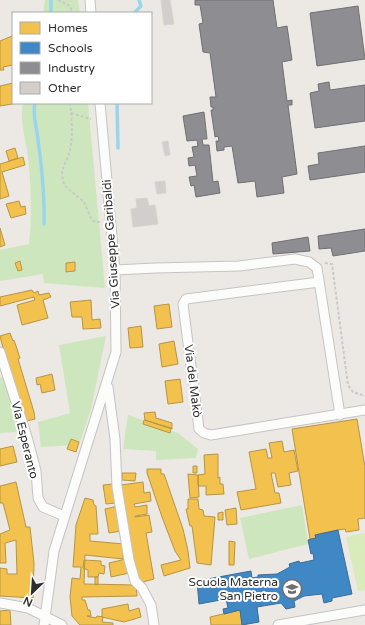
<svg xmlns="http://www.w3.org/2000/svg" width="365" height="625" viewBox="0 0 365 625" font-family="'Varela Round',sans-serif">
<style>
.green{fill:#cee6be}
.pitch{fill:#d9eabb}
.homes{fill:#f2c14e;stroke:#b79544}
.schools{fill:#3f88c5;stroke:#3a6d98}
.industry{fill:#8d8d92;stroke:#707074}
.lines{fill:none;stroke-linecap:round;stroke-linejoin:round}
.stream{stroke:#99d6ec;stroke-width:3.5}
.building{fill:#d1cecb;stroke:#d7d4d0}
.minor-casing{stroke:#c5c4c5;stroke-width:11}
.path{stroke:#c9c9c8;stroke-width:2;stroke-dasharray:3 2;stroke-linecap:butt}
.minor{stroke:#fcfcfb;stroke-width:9}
.labels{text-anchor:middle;stroke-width:4;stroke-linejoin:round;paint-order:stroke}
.street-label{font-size:12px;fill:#2e2e2e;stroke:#fff}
.poi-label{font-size:12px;fill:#2e2e2e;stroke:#fff;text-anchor:end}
</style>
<rect width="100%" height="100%" fill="#ece8e4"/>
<path class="green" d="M45,0h33l2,13h-37z
M23,103h65l17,185 -61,-5 -1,-9 -43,7v-31l29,-6c3,-28 2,-59 -1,-87 -2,-19 -9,-34 -5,-54z
M106,336l-15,73 -12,36 -38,2 -3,-25 32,-9 -11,-68z
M4,377l13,55 -17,1v-55z
M128,415l50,18 20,16 -2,9 -40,2v-9l-33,-2z
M302,505l6,39 -59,15 -9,-41z"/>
<path class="pitch" d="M365,533v57l-7,1 -12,-54z"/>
<path class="homes" d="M13,33v32l-10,2 1,3h-4v-29l12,-5z
M13,83v20h5l-18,3v-20z
M15,148l3,10 -9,3 -3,-10z
M23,157l2,8 -23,7 7,24 -9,3v-35z
M19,201l2,6 4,-1 1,8 -15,4 -5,-14z
M0,228l5,17 -5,2z
M20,261l2,9 -4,1 -3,-8z
M75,262v9l-9,1v-9z
M32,290l2,3 4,-2 1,4 10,-2 2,4 -8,3 5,18 -26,7 -5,-20 18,-5 -1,-3 -34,9v-9z
M91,300l1,20 8,-1 1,9 -18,1 -1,-12h-10l-2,-15z
M169,304l3,23 -15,2 -3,-23z
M141,326l2,21 -13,1 -2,-20z
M10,333l3,8 1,-1 6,18 -2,1 16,53 1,7 -9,2 -24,-77 -2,-8z
M174,341l4,23 -16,3 -3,-23z
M52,374l3,16 -13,3 -2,-9 -3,1 -1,-7z
M180,379l3,23 -15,2 -3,-23z
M155,412l1,6 16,5v6l-27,-9 -1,-7z
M357,419l8,48v51l-7,1 1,11 -13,2 -1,-3 -7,1 -23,5 1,3 -6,1 -18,-110z
M144,420l27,8 -1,5 -27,-9z
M71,439l8,3 -3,10 -9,-3z
M282,441l2,11 10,-2 4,21 -9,2 2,12 -13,2 -3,-14h-4l4,20h4l2,10 -40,7 -4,-18 19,-3 -7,-37 17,-3 2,9h4l-3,-15z
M13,446l4,16 -17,4v-17z
M218,454v24l2,-1v7h3l1,10 -18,1v-9h-8v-11l7,-1 -1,-19z
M193,466h4v7h-4z
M147,469h14v5h3l19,55 5,22 2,17 -26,8 -3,-11 20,-5 -6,-9 -13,-34 -15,-44z
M122,473h14l-1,8 -13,-1z
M188,474l10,1 1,22 -9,1z
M16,482l10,45h4l4,36 -1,35 -33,-2v-28l7,1v5h10l-1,-34 -11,3 1,20h-6v-29l10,-4 -7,-27h-3v-17z
M143,482l1,11 6,-1 1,9 -17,3 1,3 12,-2v9l-12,2v1l14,-2 3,17 -6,1 8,46 -11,3 -6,-4 -10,-44 -6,-49z
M113,484l3,19 -10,1 -3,-19z
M85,498l8,2 1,5 2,1 2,28h-8v7l34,3 -1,15 -38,-4 -1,29 52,1 1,11 -55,1v3h3l3,10h2l1,6h-4l9,2 1,-2 6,1 -1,5 11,1v2h-33l-8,-9 -2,-19 2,-19 8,1 1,-12h-8l3,-42z
M188,499h10l1,10 4,1 1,6 11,1 -4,48 -14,-2 -5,-37h-2l-4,-17h2z
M118,506l4,25 -13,2 -4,-24z
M236,508l1,16 -10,1 -2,-15z
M223,512v8h-5v-7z
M229,541l6,1 -1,23h-5z
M126,559l3,14 -18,4 -2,-14z
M84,560l17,1v4l4,1 -1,8 -5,-1 -1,4h-10v-7l-5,-2z
M95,577h3v7l-3,1z
M128,604l1,7 10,-3 2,9 -17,5 -22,-5v-8z
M10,610l1,15h-11v-14z
M240,610l2,15h-31l-1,-8z"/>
<path class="schools" d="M338,530l14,64 -20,4v3l-8,2 -2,-9 -18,2 -10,5 1,6 -9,2 -5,-6 -24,4 2,15 -17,3 -2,-15 -16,4 -1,-5 5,-1 -2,-9 -27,5 -2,-23 54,-10 1,7 6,-1v-2l19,-1 13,-7 -1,-3 10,-3 1,2 14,-3 -1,-7 -2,1 -3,-14 8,-2 -1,-3z"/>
<path class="industry" d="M195,0h78l4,28 10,-2 5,34 -10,2 5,39 5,-1v5h-4l9,69 -15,3 2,16 -27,4 -2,-16 -17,2 -6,-37 -8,1v3l-7,1 -1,-10h3l-1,-5 -3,1 -4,-27h2v-3h-2l-1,-10h6l-6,-44 -7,-1 -4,-28 4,-1 -3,-18h-5z
M358,6l7,53 -48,7 -7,-53z
M329,82l1,8 35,-5v36l-50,7 -5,-35 9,-2 -1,-7z
M204,112l3,27h-5l1,6h6l4,37 5,-1 2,12 -24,4 -2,-12 -3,1 -2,-9 8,-1 -2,-11 -6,1 -1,-8 6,-1 -2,-10 6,-1 -1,-6 -10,1 -4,-25z
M365,146v26l-55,8 -2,-14 11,-2 -1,-11z
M365,229v22l-32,5 -2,-8 -12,1 -1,-13z
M308,237l2,14 -37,3 -1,-11z"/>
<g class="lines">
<path class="stream" d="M51,0v13
M134,13l7,-7 -2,-6
M35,103c-3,14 2,23 3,37 4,29 7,54 6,84
M117,103l1,45"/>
</g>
<path class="building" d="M161,0h9l4,24 -10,1z
M168,141l2,14 -5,1 -3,-14z
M165,181l1,12 -9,1 -2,-12z
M147,198l2,8 6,-1 3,19 -25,3 -2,-18 6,-1 -1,-9z"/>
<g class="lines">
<g class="minor-casing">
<path id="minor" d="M90,0l1,13
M115,270l40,-2 84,-2 56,-7 14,3 8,6 23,147
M319,282l-133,17 -3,5 16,125 5,4 7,2 154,-25
M0,352l27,85 9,34 2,27 5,9 21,9
M108,387l7,52 2,48 12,73 6,21 7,7 9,17 3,20
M0,603l28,5 34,17
M44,625l10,-74 62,-199 -1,-82 -15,-167
M278,625l87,-15"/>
</g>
<path class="path" d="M58,0l12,6 2,7
M70,103c2,15 3,32 0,47 -4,17 -11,16 -6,35l20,17 7,16 4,4h7
M71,113l20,6
M325,263l7,1 16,121 5,7 12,4"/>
<use href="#minor" class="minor"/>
</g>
<defs>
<g id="school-ring" transform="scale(1)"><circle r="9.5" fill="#fff" stroke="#706f6e" stroke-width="1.5"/><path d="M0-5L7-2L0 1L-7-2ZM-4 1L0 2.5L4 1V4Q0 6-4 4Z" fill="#706f6e"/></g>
</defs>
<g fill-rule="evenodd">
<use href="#school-ring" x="292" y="589"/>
</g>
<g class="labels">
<g class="street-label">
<text transform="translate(111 244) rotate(-94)" y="4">Via Giuseppe Garibaldi</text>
<text transform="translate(193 381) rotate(83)" y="4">Via del Makò</text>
<text transform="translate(25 440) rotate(76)" y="4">Via Esperanto</text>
</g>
<g class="poi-label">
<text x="278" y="586">Scuola Materna<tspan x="278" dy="14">San Pietro</tspan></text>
</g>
</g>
<rect x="12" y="12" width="140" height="92" fill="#ffffff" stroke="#ababab"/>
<rect x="20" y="22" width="20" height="12" fill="#f2c14e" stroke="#ababab"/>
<text x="48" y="32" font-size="12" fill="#2e2e2e">Homes</text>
<rect x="20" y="42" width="20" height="12" fill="#3f88c5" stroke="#ababab"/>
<text x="48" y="52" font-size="12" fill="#2e2e2e">Schools</text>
<rect x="20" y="62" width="20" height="12" fill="#8d8d92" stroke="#ababab"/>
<text x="48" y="72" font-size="12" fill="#2e2e2e">Industry</text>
<rect x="20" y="82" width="20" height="12" fill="#d1cecb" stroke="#ababab"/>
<text x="48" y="92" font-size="12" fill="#2e2e2e">Other</text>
<g transform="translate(32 593) rotate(205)" stroke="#ffffff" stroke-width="3" paint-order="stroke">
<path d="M0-3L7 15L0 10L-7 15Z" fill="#2e2e2e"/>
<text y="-6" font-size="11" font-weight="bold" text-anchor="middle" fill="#2e2e2e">N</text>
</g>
</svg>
